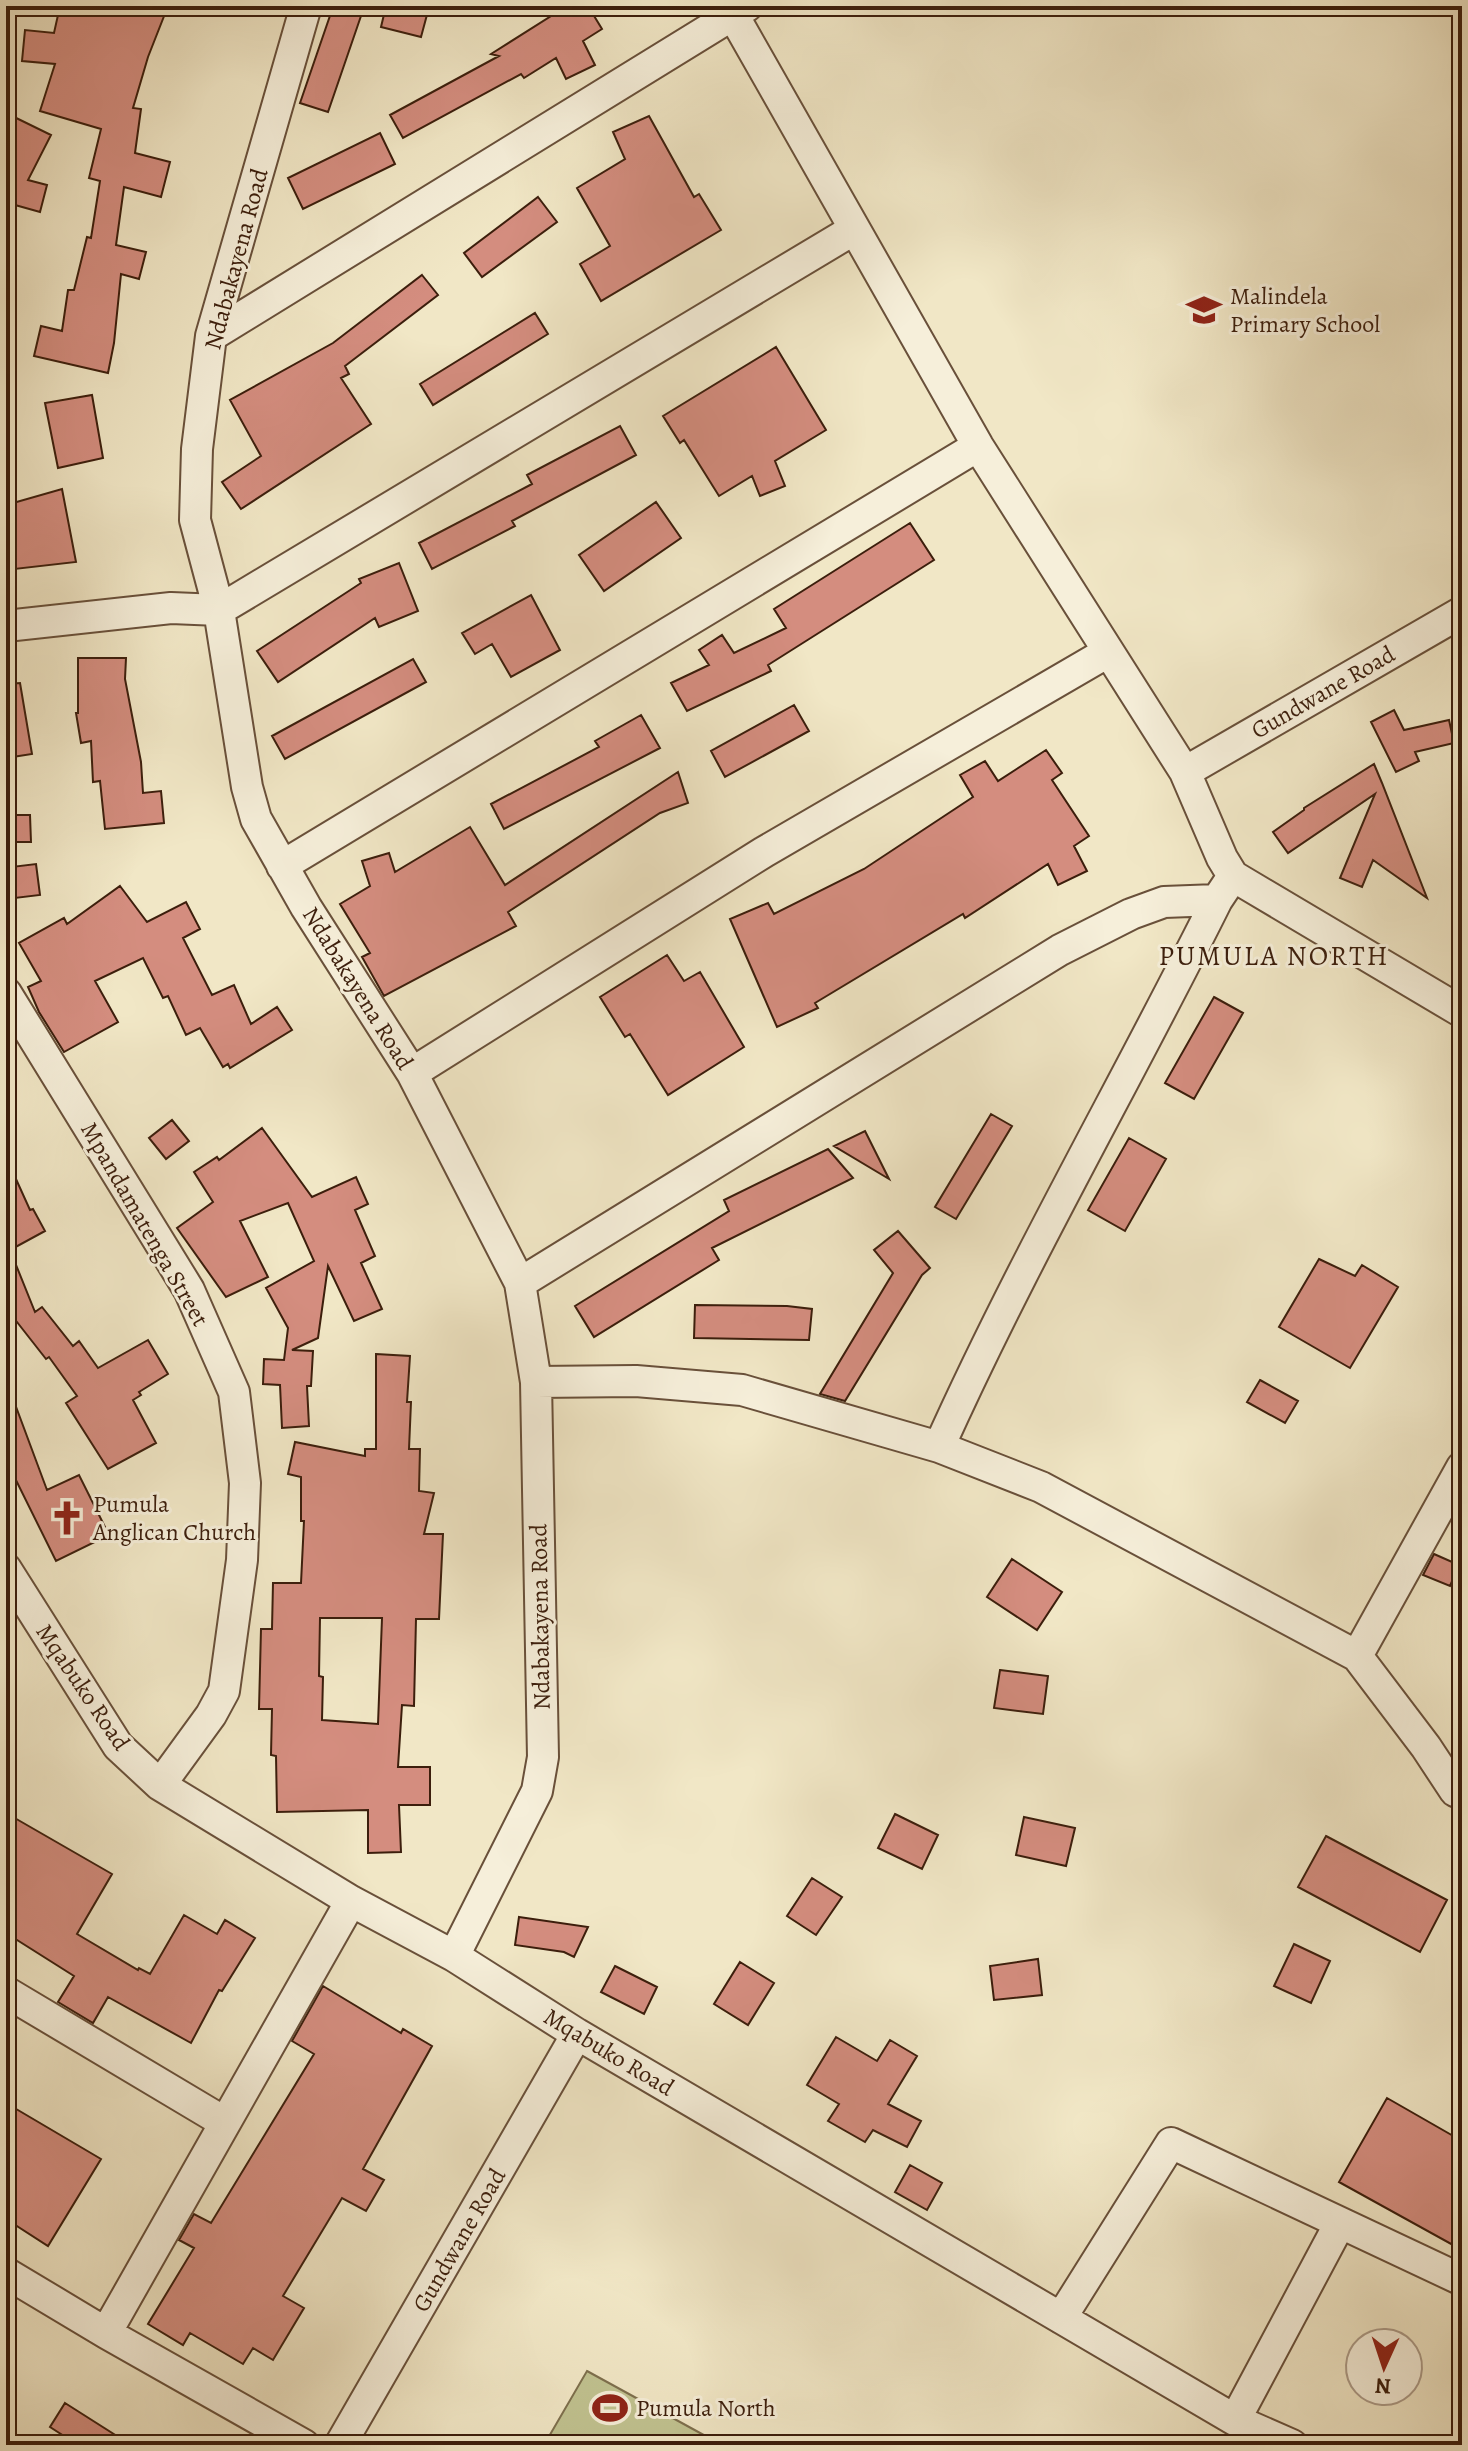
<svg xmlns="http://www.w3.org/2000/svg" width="1468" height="2451" viewBox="0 0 1468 2451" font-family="Alegreya,serif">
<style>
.green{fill:#c1c391;stroke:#7e704e;stroke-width:2}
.building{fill:#d48d7f;stroke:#3c1e0c;stroke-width:2;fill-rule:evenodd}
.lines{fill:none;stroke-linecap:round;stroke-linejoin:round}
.minor-casing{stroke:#69503a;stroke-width:34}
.minor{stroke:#f6efda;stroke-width:30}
.labels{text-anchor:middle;stroke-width:6;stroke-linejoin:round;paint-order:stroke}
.street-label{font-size:24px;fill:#3c1e0c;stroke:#f6efda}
.poi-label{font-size:24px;fill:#3c1e0c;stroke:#f6efda;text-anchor:start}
.quarter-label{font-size:28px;letter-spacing:2px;fill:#3c1e0c;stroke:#f6efda}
</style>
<rect width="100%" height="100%" fill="#f1e7c6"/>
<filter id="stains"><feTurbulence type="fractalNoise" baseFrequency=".0025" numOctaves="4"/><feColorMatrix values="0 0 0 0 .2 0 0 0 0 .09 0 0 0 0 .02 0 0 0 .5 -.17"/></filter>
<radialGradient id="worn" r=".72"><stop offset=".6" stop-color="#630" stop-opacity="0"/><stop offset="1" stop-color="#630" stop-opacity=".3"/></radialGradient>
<path class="green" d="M587,2371l135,74h-178z"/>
<path class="building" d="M60,6h108l-20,51 -15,51 8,1 -6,44 35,9 -9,35 -37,-10 -8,58 30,7 -7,27 -18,-5 -7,69 -6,30 -74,-17 7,-30 21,5 6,-41h6l13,-53 4,1 9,-57 -11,-3 12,-49 -61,-18 15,-47 -33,-3 3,-31 29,3z
M386,6h23l19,5 -7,26 -40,-10z
M567,6h21l14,23 -19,12 12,24 -29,14 -10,-21 -32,20 -3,-4 -118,64 -13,-23 109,-59 -8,-2z
M333,7l28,9 -33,96 -28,-9z
M6,113l45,22 -23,45 19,5 -7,27 -25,-7 -7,15 -2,-45 3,1 5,-21 -8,-3z
M649,116l45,81 5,-3 22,36 -120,71 -21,-37 30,-18 -33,-58 48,-29 -12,-27z
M380,133l15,31 -92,45 -15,-31z
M538,197l19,25 -75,55 -18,-24z
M422,275l16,20 -93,71 4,8 -8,4 30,46 -130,85 -19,-27 39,-26 -31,-56 103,-57z
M535,313l13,21 -115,71 -13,-21z
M776,347l50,83 -51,31 10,25 -25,10 -8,-20 -33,20 -35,-56 -4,3 -17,-27z
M92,395l11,63 -45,10 -13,-65z
M620,426l16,29 -124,66 3,5 -83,43 -13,-26 113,-59 -5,-9z
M62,489l14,73 -70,8v-65z
M656,502l25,36 -77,53 -25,-36z
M910,523l24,37 -166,105 3,6 -84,40 -16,-28 38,-18 -10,-15 23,-15 12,18 52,-25 -12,-19z
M399,563l19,48 -39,16 -4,-9 -97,64 -21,-31 104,-68 -2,-4z
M531,595l29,55 -49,27 -19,-33 -17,10 -13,-21z
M78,658h48l-1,21 16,83 2,31 18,-2 3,32 -59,6 -5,-48 -7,1 -2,-41 -10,2 -5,-30h2z
M413,659l13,23 -141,77 -13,-23z
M20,683l12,71 -26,4v-74z
M794,705l15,26 -84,46 -14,-26z
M1394,710l10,20 45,-10 5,23 -39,9 4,9 -23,11 -25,-50z
M641,715l19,33 -156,81 -13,-25 108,-57 -4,-6z
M1046,750l16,23 -10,7 37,56 -15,10 13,25 -29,14 -10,-21 -83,54 -2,-4 -148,89 3,5 -41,19 -47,-108 38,-16 6,11 90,-45 109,-72 -13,-22 25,-14 13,20z
M1374,764l8,19 45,115 -54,-38 -11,27 -22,-9 35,-84 -87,59 -15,-21 31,-22v-2z
M678,772l10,31 -28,10 -152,99 8,14 -132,70 -22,-39 8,-4 -30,-49 30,-18 -8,-25 27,-8 6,19 75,-45 35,58z
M6,815h24l1,27h-25z
M36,864l4,31 -25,3 -4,-31z
M120,886l27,36 39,-20 14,27 -17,9 29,57 22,-10 17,39 26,-17 15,23 -62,38 -2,-4 -5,3 -23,-39 -14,7 -18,-39 -5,2 -20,-40 -48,23 23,41 -54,30 -25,-40 -11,-25 13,-6 -22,-38 45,-25 3,6z
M667,955l17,26 16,-9 44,75 -76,48 -38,-61 -5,3 -25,-40z
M1214,997l29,16 -49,86 -29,-16z
M991,1114l21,12 -56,93 -21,-12z
M172,1120l17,21 -23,18 -17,-21z
M262,1128l50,69 44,-20 12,27 -13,6 20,46 -14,7 21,46 -28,12 -26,-55 -10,72 -26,12 21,1 -2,35h-4l2,40 -27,2 -2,-43 -17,-1 1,-25 20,1 4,-32 -22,-40 48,-27 -26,-58 -48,18 28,56 -42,20 -49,-69 36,-26 -19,-30 23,-15 2,3z
M865,1131l24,48 -55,-33z
M1129,1138l37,21 -41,72 -37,-21z
M828,1149l25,29 -141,70 7,12 -125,77 -19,-31 154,-95 -5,-11z
M6,1157l24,53 3,-1 12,22 -35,19 25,62 7,-5 31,39 6,-5 19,27 50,-28 20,34 -29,18 2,3 -8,5 23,43 -48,26 -42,-66 11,-7 -28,-39 -3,2 -40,-51z
M898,1231l32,37 -8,7 -77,126 -25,-7 73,-121 -19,-23z
M1319,1259l36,17 7,-11 36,22 -48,81 -71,-41z
M695,1305l92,1 25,3 -3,31 -115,-2z
M376,1354l34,2 -3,46h4l-2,47h11l-1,42 15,2 -10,41h19l-4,85h-23l-2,87 -12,-1 -4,62h32v38h-31l2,47 -33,1v-43l-91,2 -1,-56 -5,-1 1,-46h-13l2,-80h11l1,-46h28l3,-62h-3v-44l-13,-3 7,-32 70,14v-7h11zM320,1618h62l-4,106 -56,-4 1,-43 -4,-1z
M1260,1380l38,21 -13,22 -38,-21z
M6,1388h3l38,102 32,-15 30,60 -53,26 -50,-101z
M1434,1554l25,11 -9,21 -27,-11z
M1012,1559l50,33 -25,38 -50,-33z
M1000,1670l48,6 -5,38 -49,-6z
M6,1813l106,61 -35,60 61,36 1,-2 11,6 34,-59 33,19 8,-14 30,18 -33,53 -3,-1 -28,53 -83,-46 -15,26 -35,-21 16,-26 -68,-43z
M895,1814l43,21 -16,34 -44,-21z
M1024,1817l51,11 -9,38 -50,-11z
M1326,1836l121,64 -27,52 -122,-65z
M812,1878l30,19 -26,38 -29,-19z
M519,1917l69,10 -14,30 -10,-5 -49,-7z
M1294,1944l36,17 -19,42 -37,-17z
M1038,1959l4,36 -48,5 -4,-34z
M740,1962l34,21 -26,42 -34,-21z
M615,1966l42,21 -13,27 -43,-22z
M323,1986l78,47 2,-4 29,17 -69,123 21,11 -18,31 -24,-13 -59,98 21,12 -31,52 -20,-12 -10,16 -53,-31 -7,12 -35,-21 46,-76 -15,-8 15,-26 17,9 103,-169 -22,-13z
M836,2037l41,24 13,-21 27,16 -29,48 33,17 -14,26 -34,-17 -8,12 -37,-21 11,-17 -32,-19z
M1387,2098l75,43v109l-123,-68z
M6,2103l95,56 -53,87 -42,-27z
M910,2165l32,18 -15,27 -32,-18z
M65,2403l66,42h-53l-28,-18z"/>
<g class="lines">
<g class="minor-casing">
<path id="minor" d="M306,6l-95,330 -14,113 -2,71 24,90 28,177 9,32 50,88 106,166 108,210 16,99 7,375 -6,34 -83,165
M728,6l250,440 207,326 37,86 11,18 229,136
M211,336l536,-330
M6,626l165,-18 48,2 634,-380
M1185,772l277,-160
M282,866l696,-420
M6,993l183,297 45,102 11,91 -3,77 -18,131 -13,24 -51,70
M412,1073l352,-221 344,-200
M520,1283l540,-333 71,-36 33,-12 53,-2
M536,1382l100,-1 106,9 197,57c84,-187 187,-364 278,-547l16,-24
M939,1447l102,40 316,169 69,91 29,44 7,3
M6,1569l112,177 42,39 191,116 103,55 123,78 658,386 57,25
M1357,1656l105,-189
M6,1992l218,130
M6,2273l100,60 198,112
M1061,2318l110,-175 291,137
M106,2333l245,-432
M1235,2420l105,-197
M340,2445l237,-411"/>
</g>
<use href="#minor" class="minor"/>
</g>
<defs>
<g id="school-bare" transform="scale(2.76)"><path d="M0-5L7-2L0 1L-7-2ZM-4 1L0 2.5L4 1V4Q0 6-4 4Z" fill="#8f2418" stroke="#f6efda" stroke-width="2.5" paint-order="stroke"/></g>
<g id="church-bare" transform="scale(2.76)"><path d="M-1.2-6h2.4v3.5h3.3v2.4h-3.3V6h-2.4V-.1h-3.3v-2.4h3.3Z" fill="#8f2418" stroke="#f6efda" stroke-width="2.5" paint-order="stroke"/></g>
<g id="stadium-bare" transform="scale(2.76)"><path d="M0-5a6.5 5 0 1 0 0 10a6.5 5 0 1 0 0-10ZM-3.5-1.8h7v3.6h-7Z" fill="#8f2418" stroke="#f6efda" stroke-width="2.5" paint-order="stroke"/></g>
</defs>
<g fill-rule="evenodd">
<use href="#school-bare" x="1204" y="310"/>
<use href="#church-bare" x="67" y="1518"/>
<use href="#stadium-bare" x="610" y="2408"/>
</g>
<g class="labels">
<g class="street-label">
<text transform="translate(236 259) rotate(-75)" y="8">Ndabakayena Road</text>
<text transform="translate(1323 692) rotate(-30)" y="8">Gundwane Road</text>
<text transform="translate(358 988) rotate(58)" y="8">Ndabakayena Road</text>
<text transform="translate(145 1224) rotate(60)" y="8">Mpandamatenga Street</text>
<text transform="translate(540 1617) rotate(-91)" y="8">Ndabakayena Road</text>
<text transform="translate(83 1687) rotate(56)" y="8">Mqabuko Road</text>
<text transform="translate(609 2052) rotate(31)" y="8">Mqabuko Road</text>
<text transform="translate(459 2240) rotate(-60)" y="8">Gundwane Road</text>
</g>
<g class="poi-label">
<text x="1230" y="304">Malindela<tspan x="1230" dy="28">Primary School</tspan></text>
<text x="93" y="1512">Pumula<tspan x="93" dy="28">Anglican Church</tspan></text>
<text x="636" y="2416">Pumula North</text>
</g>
<g class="quarter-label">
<text x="1274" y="965">PUMULA NORTH</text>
</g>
</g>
<rect width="1468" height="2451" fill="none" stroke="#f1e7c6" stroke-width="32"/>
<rect x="8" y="8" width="1452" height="2435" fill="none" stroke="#3c1e0c" stroke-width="4"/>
<rect x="16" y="16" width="1436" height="2419" fill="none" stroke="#3c1e0c" stroke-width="2"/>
<g transform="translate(1384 2367) rotate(183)"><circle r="38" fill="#f6efda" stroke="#ac9b88" stroke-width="2"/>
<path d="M0-6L14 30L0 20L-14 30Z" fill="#8f2418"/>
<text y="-12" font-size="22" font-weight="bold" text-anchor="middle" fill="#3c1e0c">N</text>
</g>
<rect width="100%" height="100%" filter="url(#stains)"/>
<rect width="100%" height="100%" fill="url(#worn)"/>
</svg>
